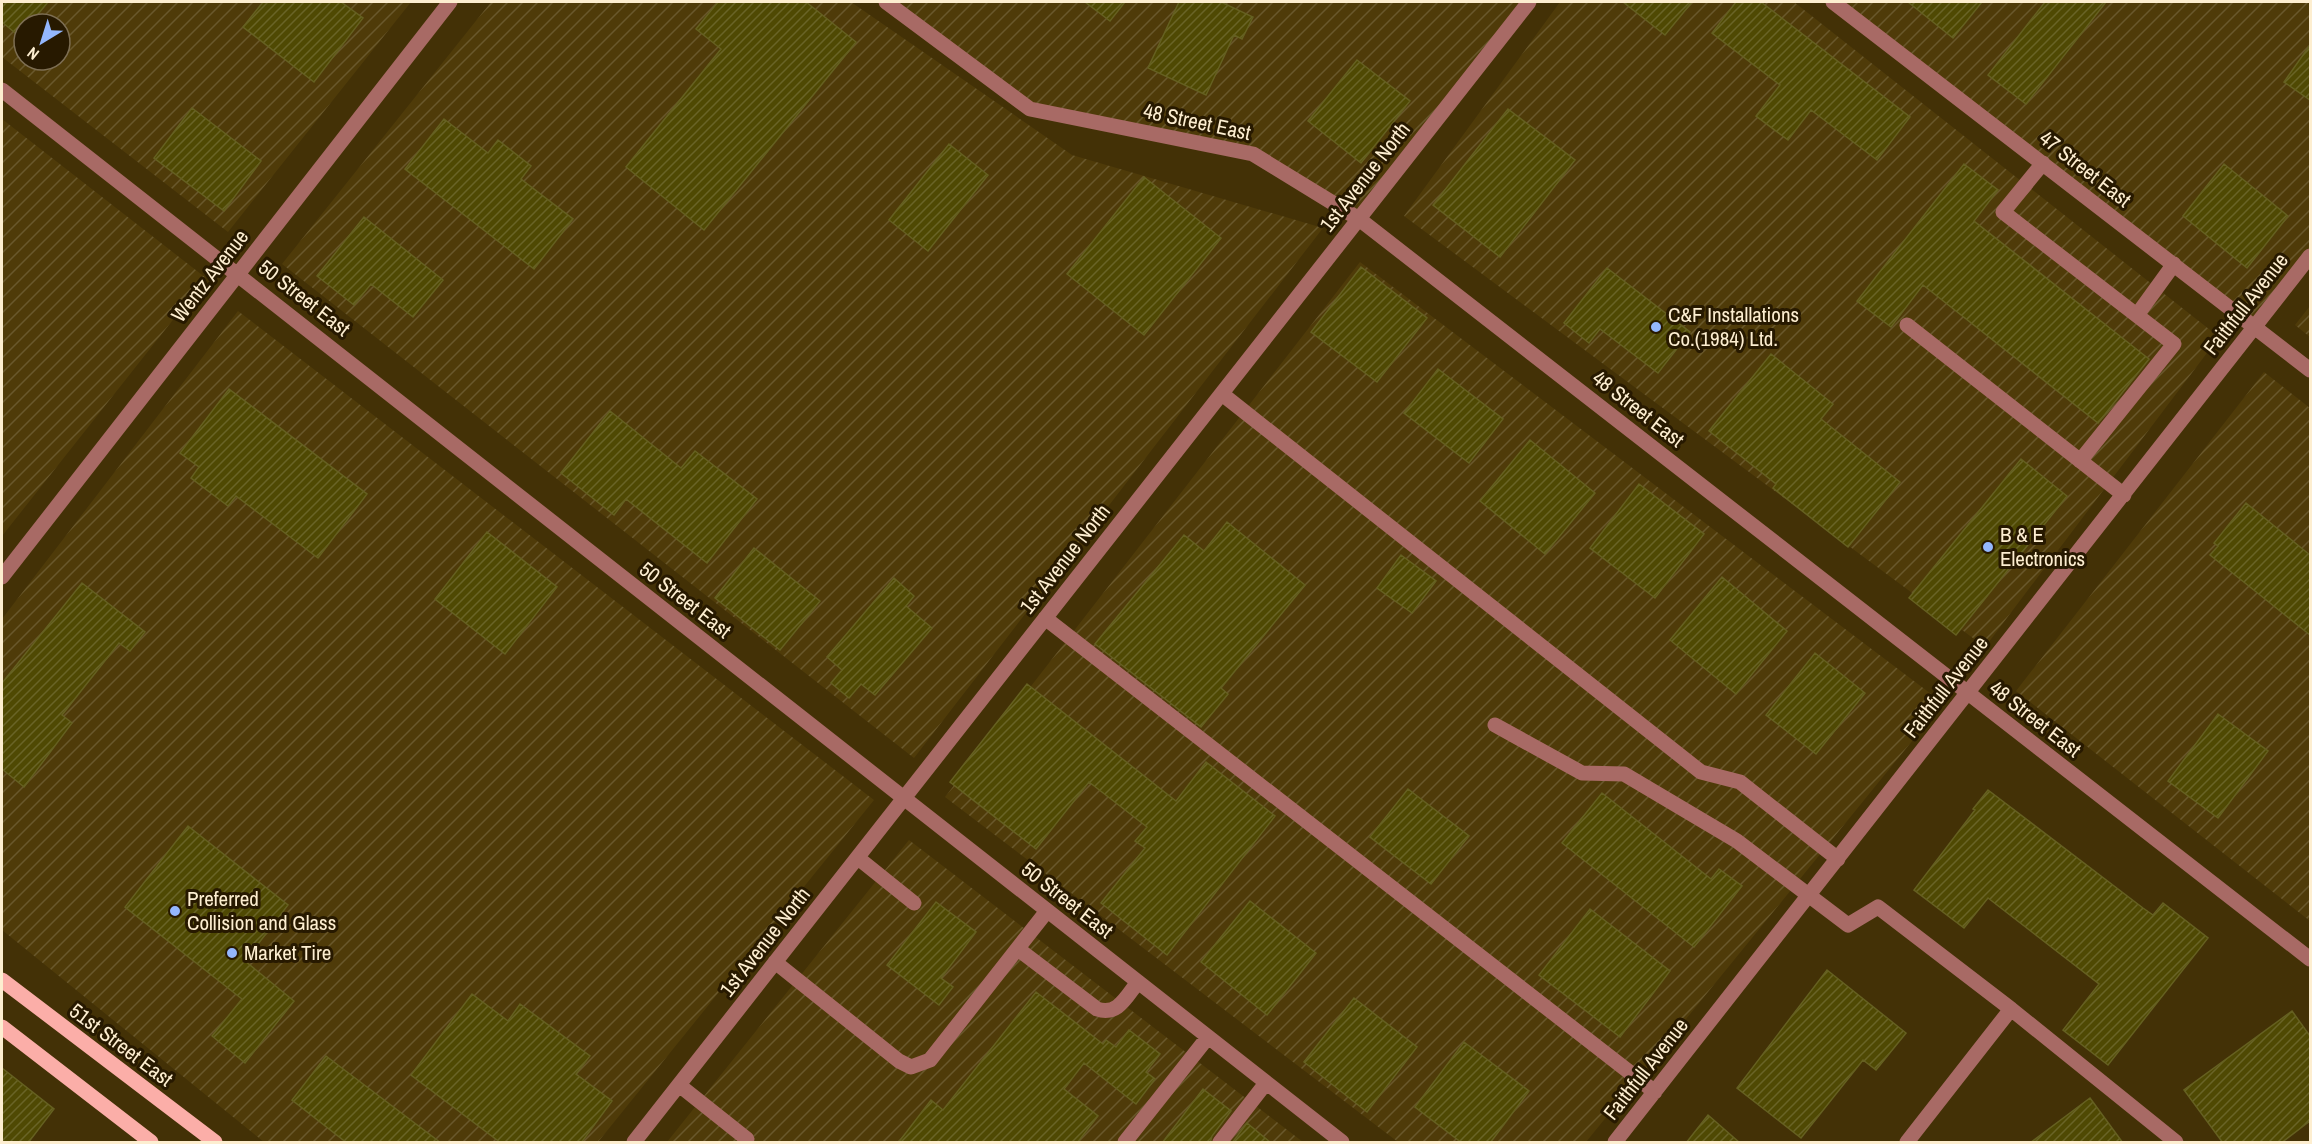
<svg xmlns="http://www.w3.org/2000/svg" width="2312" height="1144" font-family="'Archivo Narrow',sans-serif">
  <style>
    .industrial { fill: url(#industrial-furrows); fill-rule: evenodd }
    .building { fill: url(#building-hatch); stroke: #656021; stroke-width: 1.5 }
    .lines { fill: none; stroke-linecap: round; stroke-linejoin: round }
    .minor { stroke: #a86a65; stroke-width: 15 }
    .major { stroke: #fbaea8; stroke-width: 15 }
    .poi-dot { fill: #94b7fd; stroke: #271900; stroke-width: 2 }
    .labels { text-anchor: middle; stroke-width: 6; stroke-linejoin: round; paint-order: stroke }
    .street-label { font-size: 21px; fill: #fdeed0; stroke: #271900 }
    .poi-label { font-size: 21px; fill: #fdeed0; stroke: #271900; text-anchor: start }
  </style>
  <defs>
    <pattern id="industrial-furrows" width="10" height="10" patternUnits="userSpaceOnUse" patternTransform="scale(1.5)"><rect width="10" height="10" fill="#4f3b09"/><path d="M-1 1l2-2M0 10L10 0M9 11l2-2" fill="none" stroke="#69582c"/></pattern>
    <pattern id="building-hatch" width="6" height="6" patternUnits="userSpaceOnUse" patternTransform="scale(1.5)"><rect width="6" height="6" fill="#4f4903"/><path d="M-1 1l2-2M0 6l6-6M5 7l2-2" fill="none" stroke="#696427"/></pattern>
  </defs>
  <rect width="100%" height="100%" fill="#433106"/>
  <path class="industrial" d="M 2,2 L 411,2 L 228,232 L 2,57 ZM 24,24 L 60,24 L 60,60 L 24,60 Z
    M 491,2 L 851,2 L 1072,155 L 1323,228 L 914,758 L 282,264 Z
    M 886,2 L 1529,2 L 1359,219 L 1253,154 L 1030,109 Z
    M 1560,2 L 1794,2 L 2219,337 L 1985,647 L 1404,216 Z
    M 1833,2 L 2310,2 L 2310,256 L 2255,327 Z
    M 2,119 L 206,278 L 2,536 Z
    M 1360,262 L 1943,703 L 1586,1142 L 1398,1142 L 945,797 Z
    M 2310,306 L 2310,337 L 2295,325 Z
    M 238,311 L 874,800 L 598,1142 L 264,1142 L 2,930 L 2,619 Z
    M 2264,372 L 2310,408 L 2310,921 L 2016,691 Z
    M 909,840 L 1303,1142 L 667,1142 Z"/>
  <path class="building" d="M 2,2 L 48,2 L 30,24 L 24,24 L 24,32 L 20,37 L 2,22 Z
    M 263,2 L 341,2 L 363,18 L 314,82 L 243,27 Z
    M 718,2 L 806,2 L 856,42 L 704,230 L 626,167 L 721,49 L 696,29 Z
    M 1085,2 L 1125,2 L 1110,21 Z
    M 1179,2 L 1221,2 L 1253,17 L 1242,39 L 1234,35 L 1206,95 L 1148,68 Z
    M 1623,2 L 1692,2 L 1665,35 Z
    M 1736,2 L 1761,2 L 1910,117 L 1877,160 L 1811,110 L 1788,140 L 1756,116 L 1780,85 L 1712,33 Z
    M 1908,2 L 1982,2 L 1953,38 Z
    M 2045,2 L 2106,2 L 2026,104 L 1988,75 Z
    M 2310,45 L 2310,100 L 2284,82 Z
    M 1357,60 L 1410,101 L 1361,163 L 1308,121 Z
    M 192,108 L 261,161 L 224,211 L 154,158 Z
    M 1508,109 L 1575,160 L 1500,257 L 1433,205 Z
    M 444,119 L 488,153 L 498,140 L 531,166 L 521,179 L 573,219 L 534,269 L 405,169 Z
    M 949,144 L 988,175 L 928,251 L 889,220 Z
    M 1964,164 L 1998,190 L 1974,221 L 2149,359 L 2098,423 L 1923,285 L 1891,327 L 1857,301 Z
    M 2224,164 L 2288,216 L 2247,268 L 2183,216 Z
    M 1144,177 L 1221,238 L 1144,335 L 1067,274 Z
    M 364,217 L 443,280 L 413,317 L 371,284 L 354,305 L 317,276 Z
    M 1361,267 L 1427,318 L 1377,382 L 1311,332 Z
    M 1607,268 L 1690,332 L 1658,373 L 1600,329 L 1589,343 L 1564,323 Z
    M 1771,354 L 1833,404 L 1821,419 L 1900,482 L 1848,547 L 1773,488 L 1776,484 L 1709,431 Z
    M 1438,369 L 1503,419 L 1469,463 L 1404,413 Z
    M 229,389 L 367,494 L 318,558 L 236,496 L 228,506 L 191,478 L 199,467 L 180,453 Z
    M 610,411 L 681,468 L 695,451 L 757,499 L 707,563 L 626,499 L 614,515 L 561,473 Z
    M 1530,440 L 1595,493 L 1545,554 L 1480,501 Z
    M 2021,459 L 2067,496 L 1956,635 L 1909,598 Z
    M 1639,484 L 1704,534 L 1655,598 L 1590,548 Z
    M 2246,503 L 2310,555 L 2310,635 L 2210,555 L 2218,546 L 2214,543 Z
    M 1227,522 L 1305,585 L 1221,688 L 1228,694 L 1201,727 L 1095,644 L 1184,535 L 1204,551 Z
    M 487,532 L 557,587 L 505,654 L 435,599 Z
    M 754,548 L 820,601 L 780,650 L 715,598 Z
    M 1401,555 L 1436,581 L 1412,613 L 1377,588 Z
    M 1722,577 L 1787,631 L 1736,694 L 1670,640 Z
    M 894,578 L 914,596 L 906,606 L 932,628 L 875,695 L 861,684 L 849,698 L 831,683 L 842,670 L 827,657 Z
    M 82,583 L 145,632 L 130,651 L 119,643 L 62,715 L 72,723 L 24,787 L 2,769 L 2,683 Z
    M 1815,653 L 1865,693 L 1816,754 L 1766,715 Z
    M 1027,684 L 1176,801 L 1206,762 L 1275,816 L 1167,955 L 1101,903 L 1145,848 L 1135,841 L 1147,827 L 1089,782 L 1036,849 L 950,782 Z
    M 2218,714 L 2268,751 L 2218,818 L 2168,781 Z
    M 1408,789 L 1469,836 L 1431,884 L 1370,837 Z
    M 1988,790 L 2143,908 L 2153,915 L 2163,903 L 2208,938 L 2108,1065 L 2063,1030 L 2099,984 L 1988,898 L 1964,928 L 1914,890 L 1975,810 L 1973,809 Z
    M 1602,793 L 1711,879 L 1719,869 L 1742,886 L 1694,947 L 1562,843 Z
    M 188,826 L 288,905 L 245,961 L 294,1001 L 245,1063 L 212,1036 L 242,999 L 125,907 Z
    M 1250,901 L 1316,953 L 1267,1015 L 1201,962 Z
    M 936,902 L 976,932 L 941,978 L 953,987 L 939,1005 L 887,965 Z
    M 1590,909 L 1670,971 L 1620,1037 L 1539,975 Z
    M 1827,970 L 1906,1033 L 1876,1070 L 1863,1060 L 1801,1138 L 1737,1088 Z
    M 1036,992 L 1103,1044 L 1106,1040 L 1116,1047 L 1129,1030 L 1160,1054 L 1146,1072 L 1155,1079 L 1136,1104 L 1084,1063 L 1064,1089 L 1098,1116 L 1077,1143 L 898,1143 L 931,1100 L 943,1110 Z
    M 472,994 L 508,1021 L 520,1004 L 590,1056 L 576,1074 L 612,1101 L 581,1143 L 501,1143 L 411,1075 Z
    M 1354,998 L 1417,1047 L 1367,1112 L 1304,1062 Z
    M 2292,1011 L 2310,1036 L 2310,1121 L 2281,1143 L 2223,1143 L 2184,1090 Z
    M 1464,1042 L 1529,1091 L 1490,1143 L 1462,1143 L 1415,1107 Z
    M 326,1056 L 441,1143 L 347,1143 L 292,1100 Z
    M 2,1068 L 54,1109 L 28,1143 L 2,1143 Z
    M 1203,1089 L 1231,1111 L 1212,1136 L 1210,1143 L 1162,1143 Z
    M 2090,1098 L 2123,1143 L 2030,1143 Z
    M 1708,1115 L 1740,1143 L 1686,1143 Z
    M 1247,1123 L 1271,1143 L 1232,1143 Z"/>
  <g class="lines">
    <path class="minor" d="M 886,2 L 1030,109 L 1253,154 L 1359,219 L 2310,959
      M 1833,2 L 2310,370
      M 2,90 L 1342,1142
      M 2043,163 L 2003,212 L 2174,344 L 2080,461
      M 2137,315 L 2174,264
      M 1907,325 L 2124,495
      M 1222,394 L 1701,772 L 1740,782 L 1838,859
      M 2,577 L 450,2
      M 1045,618 L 1655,1092
      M 1495,725 L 1582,773 L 1624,774 L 1737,841 L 1848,925 L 1878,907 L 2011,1009 L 2176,1142
      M 858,858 L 914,903
      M 1018,949 L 1097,1009 C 1118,1016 1126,997 1138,982
      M 775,962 L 899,1061 L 911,1067 L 930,1060 L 1047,911
      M 679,1085 L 747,1139
      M 634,1142 L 1529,2
      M 1125,1142 L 1208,1037
      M 1220,1142 L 1266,1083
      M 1615,1142 L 2310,256
      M 1907,1142 L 2011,1009"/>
    <path class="major" d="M 2,980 L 215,1142
      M 2,1027 L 151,1142"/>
  </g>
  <g class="poi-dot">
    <circle cx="1656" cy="327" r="6"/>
    <circle cx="1988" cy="547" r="6"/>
    <circle cx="175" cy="911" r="6"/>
    <circle cx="232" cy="953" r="6"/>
  </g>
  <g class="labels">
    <g class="street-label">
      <text transform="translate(1197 122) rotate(12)" y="7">48 Street East</text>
      <text transform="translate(2085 169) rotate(38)" y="7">47 Street East</text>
      <text transform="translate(1365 177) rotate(-52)" y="7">1st Avenue North</text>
      <text transform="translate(210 276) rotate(-52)" y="7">Wentz Avenue</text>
      <text transform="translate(304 298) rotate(38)" y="7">50 Street East</text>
      <text transform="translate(2246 304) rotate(-52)" y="7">Faithfull Avenue</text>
      <text transform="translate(1638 409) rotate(38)" y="7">48 Street East</text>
      <text transform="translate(1065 559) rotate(-52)" y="7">1st Avenue North</text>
      <text transform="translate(685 600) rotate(38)" y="7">50 Street East</text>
      <text transform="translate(1946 687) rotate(-52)" y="7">Faithfull Avenue</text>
      <text transform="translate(2035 719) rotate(38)" y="7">48 Street East</text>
      <text transform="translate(1067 900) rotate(38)" y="7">50 Street East</text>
      <text transform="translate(765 942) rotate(-52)" y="7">1st Avenue North</text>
      <text transform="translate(121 1045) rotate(37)" y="7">51st Street East</text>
      <text transform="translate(1646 1069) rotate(-52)" y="7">Faithfull Avenue</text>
    </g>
    <g class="poi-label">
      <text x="1668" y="322">C&amp;F Installations<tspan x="1668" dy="24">Co.(1984) Ltd.</tspan></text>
      <text x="2000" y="542">B &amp; E<tspan x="2000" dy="24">Electronics</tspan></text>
      <text x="187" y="906">Preferred<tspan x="187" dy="24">Collision and Glass</tspan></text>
      <text x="244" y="960">Market Tire</text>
    </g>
  </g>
  <rect width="2312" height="1144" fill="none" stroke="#fdeed0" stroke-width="6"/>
  <g transform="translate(42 42) rotate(218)"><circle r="28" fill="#271900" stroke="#7d6e53" stroke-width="1.5"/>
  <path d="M0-4.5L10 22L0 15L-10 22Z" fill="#94b7fd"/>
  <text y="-9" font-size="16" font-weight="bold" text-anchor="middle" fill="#fdeed0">N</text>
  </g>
</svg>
